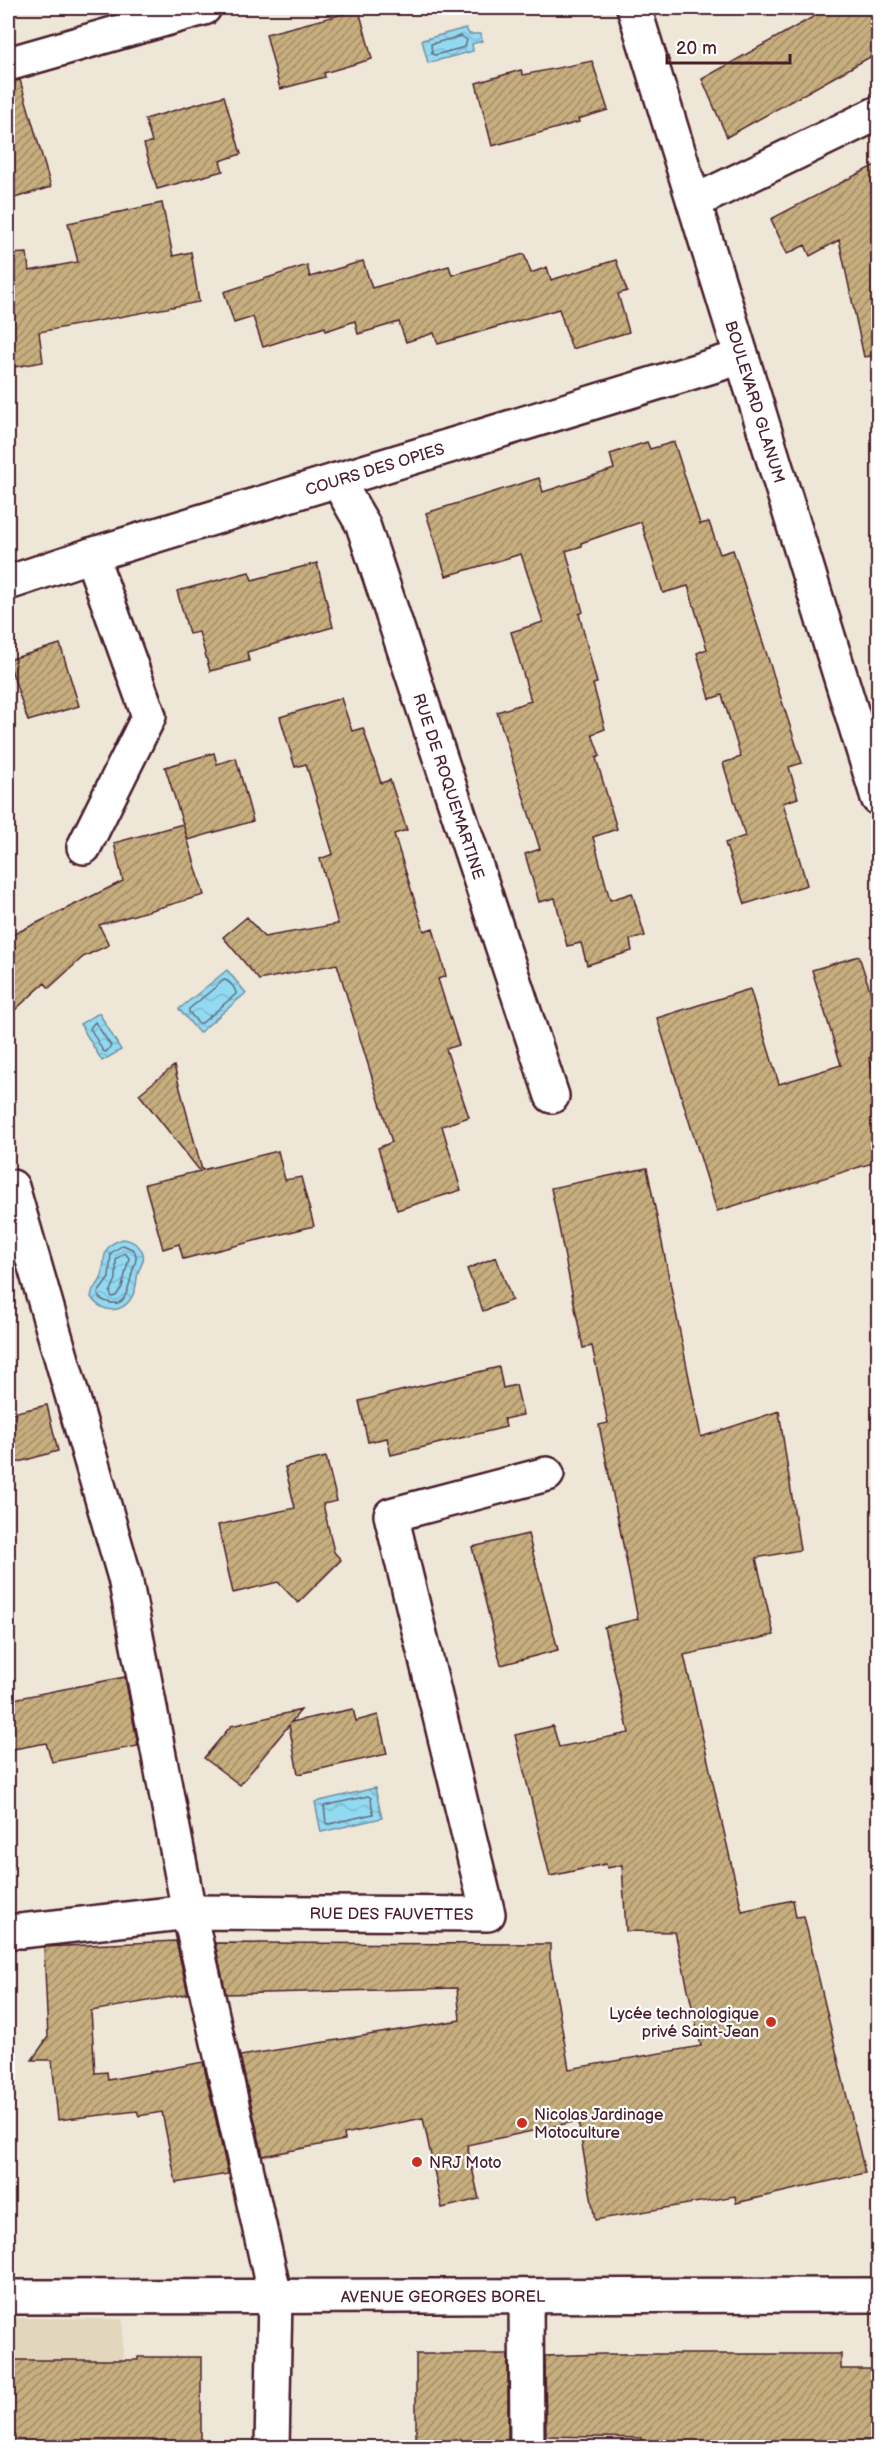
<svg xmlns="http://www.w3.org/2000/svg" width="886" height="2455" font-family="'Balsamiq Sans',sans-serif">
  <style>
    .built { fill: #e2d6bd }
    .water { fill: url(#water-waves); stroke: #758fa2; stroke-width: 1.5 }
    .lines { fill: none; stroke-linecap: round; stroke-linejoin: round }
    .shore { stroke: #666a7b; stroke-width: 1.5 }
    .building { fill: url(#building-hatch); stroke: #4a1f2b; stroke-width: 1.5 }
    .minor-casing { stroke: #4a1f2b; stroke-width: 38 }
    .major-casing { stroke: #4a1f2b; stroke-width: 38 }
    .minor { stroke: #fff; stroke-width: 33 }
    .major { stroke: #fff; stroke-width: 33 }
    .poi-dot { fill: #c8321e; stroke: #fff; stroke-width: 2 }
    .labels { text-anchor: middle; stroke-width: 4.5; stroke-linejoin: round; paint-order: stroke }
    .street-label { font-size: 16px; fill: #4a1f2b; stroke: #fff }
    .poi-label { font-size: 16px; fill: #4a1f2b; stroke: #fff; text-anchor: start }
  </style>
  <defs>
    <pattern id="water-waves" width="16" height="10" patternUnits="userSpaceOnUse" patternTransform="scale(1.5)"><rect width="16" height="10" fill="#91daf2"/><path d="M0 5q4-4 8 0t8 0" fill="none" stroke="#7fbbd0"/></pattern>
    <pattern id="building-hatch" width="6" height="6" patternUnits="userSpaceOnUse" patternTransform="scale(1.5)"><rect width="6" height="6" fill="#c6ae7e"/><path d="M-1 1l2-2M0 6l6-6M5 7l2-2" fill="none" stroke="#a38d67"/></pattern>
  </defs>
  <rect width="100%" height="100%" fill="#eee7d8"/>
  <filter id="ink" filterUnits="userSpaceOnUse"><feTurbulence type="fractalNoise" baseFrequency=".0167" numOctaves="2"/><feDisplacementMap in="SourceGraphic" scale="12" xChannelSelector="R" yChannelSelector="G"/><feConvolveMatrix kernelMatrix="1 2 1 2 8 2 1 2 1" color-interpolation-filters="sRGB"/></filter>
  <g filter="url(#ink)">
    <path class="built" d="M 8,2318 L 123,2319 L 122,2447 L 8,2448 Z"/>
    <path class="water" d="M 466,28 L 469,34 L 481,34 L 482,41 L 472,44 L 473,51 L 428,63 L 422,40 Z
      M 227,970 L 246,993 L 199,1033 L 179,1009 Z
      M 99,1013 L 121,1050 L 102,1061 L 80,1024 Z
      M 123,1239 C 133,1240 146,1249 143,1260 C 142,1265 139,1269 138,1273 C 136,1280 137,1286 134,1292 C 127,1313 103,1316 91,1297 L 93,1289 C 114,1272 91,1248 123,1239 Z
      M 375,1788 L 382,1818 L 321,1832 L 315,1802 Z"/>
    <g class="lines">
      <path class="shore" d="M 461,36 L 467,40 L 465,47 L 435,55 L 432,54 L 431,44 Z
        M 224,980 C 229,980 236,989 236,994 L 202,1023 L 198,1023 L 189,1012 L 189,1009 Z
        M 95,1022 L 111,1046 L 106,1052 L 103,1051 L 90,1028 Z
        M 123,1245 L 134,1250 C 139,1259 134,1263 132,1273 C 127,1294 125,1313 99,1298 L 98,1293 L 109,1278 L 111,1253 Z
        M 125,1253 L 129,1258 L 122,1287 L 116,1296 L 112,1297 L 110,1293 L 116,1279 L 116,1259 Z
        M 368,1796 L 371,1798 L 373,1814 L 329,1824 L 326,1823 L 324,1806 Z"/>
    </g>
    <path class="building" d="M 829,8 L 879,8 L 879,52 L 727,137 L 702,79 Z
      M 359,10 L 372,59 L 324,73 L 325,77 L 280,89 L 266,34 Z
      M 592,61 L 608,110 L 578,119 L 579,122 L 492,146 L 476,83 L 521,70 L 523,75 Z
      M 20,80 L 51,187 L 8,200 L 8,82 Z
      M 224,96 L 241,154 L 220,161 L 223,171 L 157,189 L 144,144 L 152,142 L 145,119 Z
      M 879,163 L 879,355 L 864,357 L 839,240 L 810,256 L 805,245 L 787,254 L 771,219 Z
      M 162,203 L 173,256 L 191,252 L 199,302 L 39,332 L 43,362 L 8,368 L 8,254 L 27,253 L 29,271 L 78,262 L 68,223 Z
      M 524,254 L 531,273 L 547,267 L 551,280 L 616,260 L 627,291 L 618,294 L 629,332 L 572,349 L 559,309 L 438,344 L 434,333 L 406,342 L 399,322 L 358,334 L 355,321 L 326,331 L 325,327 L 263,347 L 253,317 L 234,323 L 224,292 L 307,265 L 310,277 L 363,261 L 372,288 L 449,266 L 452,275 Z
      M 647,442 L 650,449 L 674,442 L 700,524 L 709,522 L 720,554 L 733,550 L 802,763 L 789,767 L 798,798 L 783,803 L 807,885 L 745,904 L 725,843 L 745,836 L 723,763 L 741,757 L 722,695 L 710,699 L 697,653 L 707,649 L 688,586 L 663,593 L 641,522 L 581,543 L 582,546 L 566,551 L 583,612 L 579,614 L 597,683 L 593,684 L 605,729 L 592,734 L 600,756 L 596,758 L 617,829 L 593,837 L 610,900 L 632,893 L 645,936 L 630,940 L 632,951 L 587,965 L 581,943 L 567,946 L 555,898 L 539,902 L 525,854 L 540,849 L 497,712 L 531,701 L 511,632 L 543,622 L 521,554 L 446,576 L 426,513 L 539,478 L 543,492 L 614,469 L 610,454 Z
      M 317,563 L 333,627 L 247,652 L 249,661 L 210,671 L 199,632 L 189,634 L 177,591 L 249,572 L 252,580 Z
      M 60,644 L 79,706 L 28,721 L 8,660 Z
      M 341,698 L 352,731 L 363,728 L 381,783 L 390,780 L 407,830 L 394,834 L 424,931 L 433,928 L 446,976 L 438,979 L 459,1045 L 446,1049 L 469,1117 L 442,1126 L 461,1190 L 397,1210 L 378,1148 L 392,1142 L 337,964 L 259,980 L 223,937 L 247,917 L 264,937 L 338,924 L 320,859 L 333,854 L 306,764 L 295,767 L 280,717 Z
      M 214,753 L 217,764 L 236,758 L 253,821 L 188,840 L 165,767 Z
      M 183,824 L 204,895 L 99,925 L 109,945 L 83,957 L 49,988 L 45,983 L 8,1016 L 8,937 L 123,881 L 114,843 Z
      M 859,956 L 879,1018 L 879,1055 L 869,1058 L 879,1090 L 879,1161 L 717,1211 L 657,1018 L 750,989 L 779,1084 L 841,1065 L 812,970 Z
      M 174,1066 L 202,1170 L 278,1151 L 285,1180 L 301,1177 L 314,1226 L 183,1259 L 179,1244 L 163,1249 L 145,1184 L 200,1171 L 139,1094 Z
      M 647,1168 L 701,1437 L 779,1411 L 800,1550 L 756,1558 L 774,1635 L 684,1655 L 742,1911 L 793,1900 L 796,1917 L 804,1916 L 865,2173 L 736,2203 L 735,2196 L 595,2220 L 578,2121 L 467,2145 L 479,2199 L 442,2208 L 423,2118 L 344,2134 L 345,2140 L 263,2156 L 240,2056 L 460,2020 L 457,1988 L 226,1994 L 215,1943 L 550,1944 L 550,1958 L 569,2069 L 701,2046 L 675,1932 L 626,1931 L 622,1865 L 607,1868 L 606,1864 L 550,1876 L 515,1735 L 553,1726 L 559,1747 L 629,1733 L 604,1627 L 638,1619 L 599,1425 L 608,1423 L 592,1346 L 583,1348 L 551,1188 Z
      M 496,1257 L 512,1300 L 483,1311 L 467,1269 Z
      M 499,1367 L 503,1388 L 516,1385 L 523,1415 L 504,1419 L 506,1427 L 391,1455 L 387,1438 L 368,1442 L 359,1401 Z
      M 47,1405 L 58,1451 L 8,1465 L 8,1414 Z
      M 326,1457 L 337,1501 L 323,1504 L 334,1552 L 341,1560 L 298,1603 L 278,1582 L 233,1593 L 218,1525 L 295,1508 L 285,1467 Z
      M 528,1534 L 558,1650 L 501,1665 L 472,1547 Z
      M 125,1677 L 138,1746 L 52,1762 L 46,1743 L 8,1750 L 8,1700 Z
      M 353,1709 L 356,1721 L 378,1715 L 387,1754 L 298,1774 L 289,1725 L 240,1785 L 204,1758 L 231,1726 L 301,1710 L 291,1722 Z
      M 176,1941 L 188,1994 L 91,2011 L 95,2073 L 107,2072 L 108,2080 L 203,2062 L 228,2174 L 176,2183 L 162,2112 L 139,2116 L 137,2111 L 58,2120 L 52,2060 L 32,2060 L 48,2037 L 44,1947 Z
      M 416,2354 L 508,2354 L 508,2448 L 416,2448 Z
      M 604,2354 L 841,2354 L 841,2369 L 879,2369 L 879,2448 L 640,2448 L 641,2438 L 546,2436 L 545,2356 Z
      M 138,2357 L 201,2357 L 201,2448 L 8,2448 L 8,2360 L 138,2360 Z"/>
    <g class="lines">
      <defs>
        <g id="minor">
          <path id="s1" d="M 634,8 L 878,798"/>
          <path d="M 8,64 L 204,8"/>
          <path d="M 694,202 L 878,113"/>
          <path id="s2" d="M 337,480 L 363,525 L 552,1096"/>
          <path id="s3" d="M 8,583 L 91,555 L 742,357"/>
          <path d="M 84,847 L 149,716 L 91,555"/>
          <path d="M 8,1931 L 21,1931 L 189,1912 L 125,1578 L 12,1187"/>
          <path d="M 526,2297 L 527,2448"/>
          <path id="s4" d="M 272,2448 L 275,2297 L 189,1912 L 488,1914 L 391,1515 L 547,1474"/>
        </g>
        <g id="major">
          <path id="s5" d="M 8,2297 L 878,2295"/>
        </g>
      </defs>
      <use href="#minor" class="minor-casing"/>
      <use href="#major" class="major-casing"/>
      <use href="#minor" class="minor"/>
      <use href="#major" class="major"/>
    </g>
  </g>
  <g class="poi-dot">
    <circle cx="771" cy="2022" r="6"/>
    <circle cx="522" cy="2123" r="6"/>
    <circle cx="417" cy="2162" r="6"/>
  </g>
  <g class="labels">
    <g class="street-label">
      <text dy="6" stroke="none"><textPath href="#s1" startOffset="412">BOULEVARD GLANUM</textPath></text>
      <text dy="6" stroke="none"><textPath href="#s3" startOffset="384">COURS DES OPIES</textPath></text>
      <text dy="6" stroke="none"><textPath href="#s2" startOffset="327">RUE DE ROQUEMARTINE</textPath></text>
      <text dy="6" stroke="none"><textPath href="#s4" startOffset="748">RUE DES FAUVETTES</textPath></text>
      <text dy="6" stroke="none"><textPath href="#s5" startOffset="435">AVENUE GEORGES BOREL</textPath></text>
    </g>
    <g class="poi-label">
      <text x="759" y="2019" text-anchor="end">Lycée technologique<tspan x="759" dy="18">privé Saint-Jean</tspan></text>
      <text x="534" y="2120">Nicolas Jardinage<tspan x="534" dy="18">Motoculture</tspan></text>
      <text x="429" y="2168">NRJ Moto</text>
    </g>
  </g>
  <rect width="886" height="2455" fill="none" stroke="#fff" stroke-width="30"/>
  <rect x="15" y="15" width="856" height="2425" fill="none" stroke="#4a1f2b" stroke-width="2" filter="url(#ink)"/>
  <path d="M667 54v9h123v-9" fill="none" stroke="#4a1f2b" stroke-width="3"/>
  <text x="676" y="54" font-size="18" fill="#4a1f2b" stroke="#ffffff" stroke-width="4.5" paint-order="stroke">20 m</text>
</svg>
